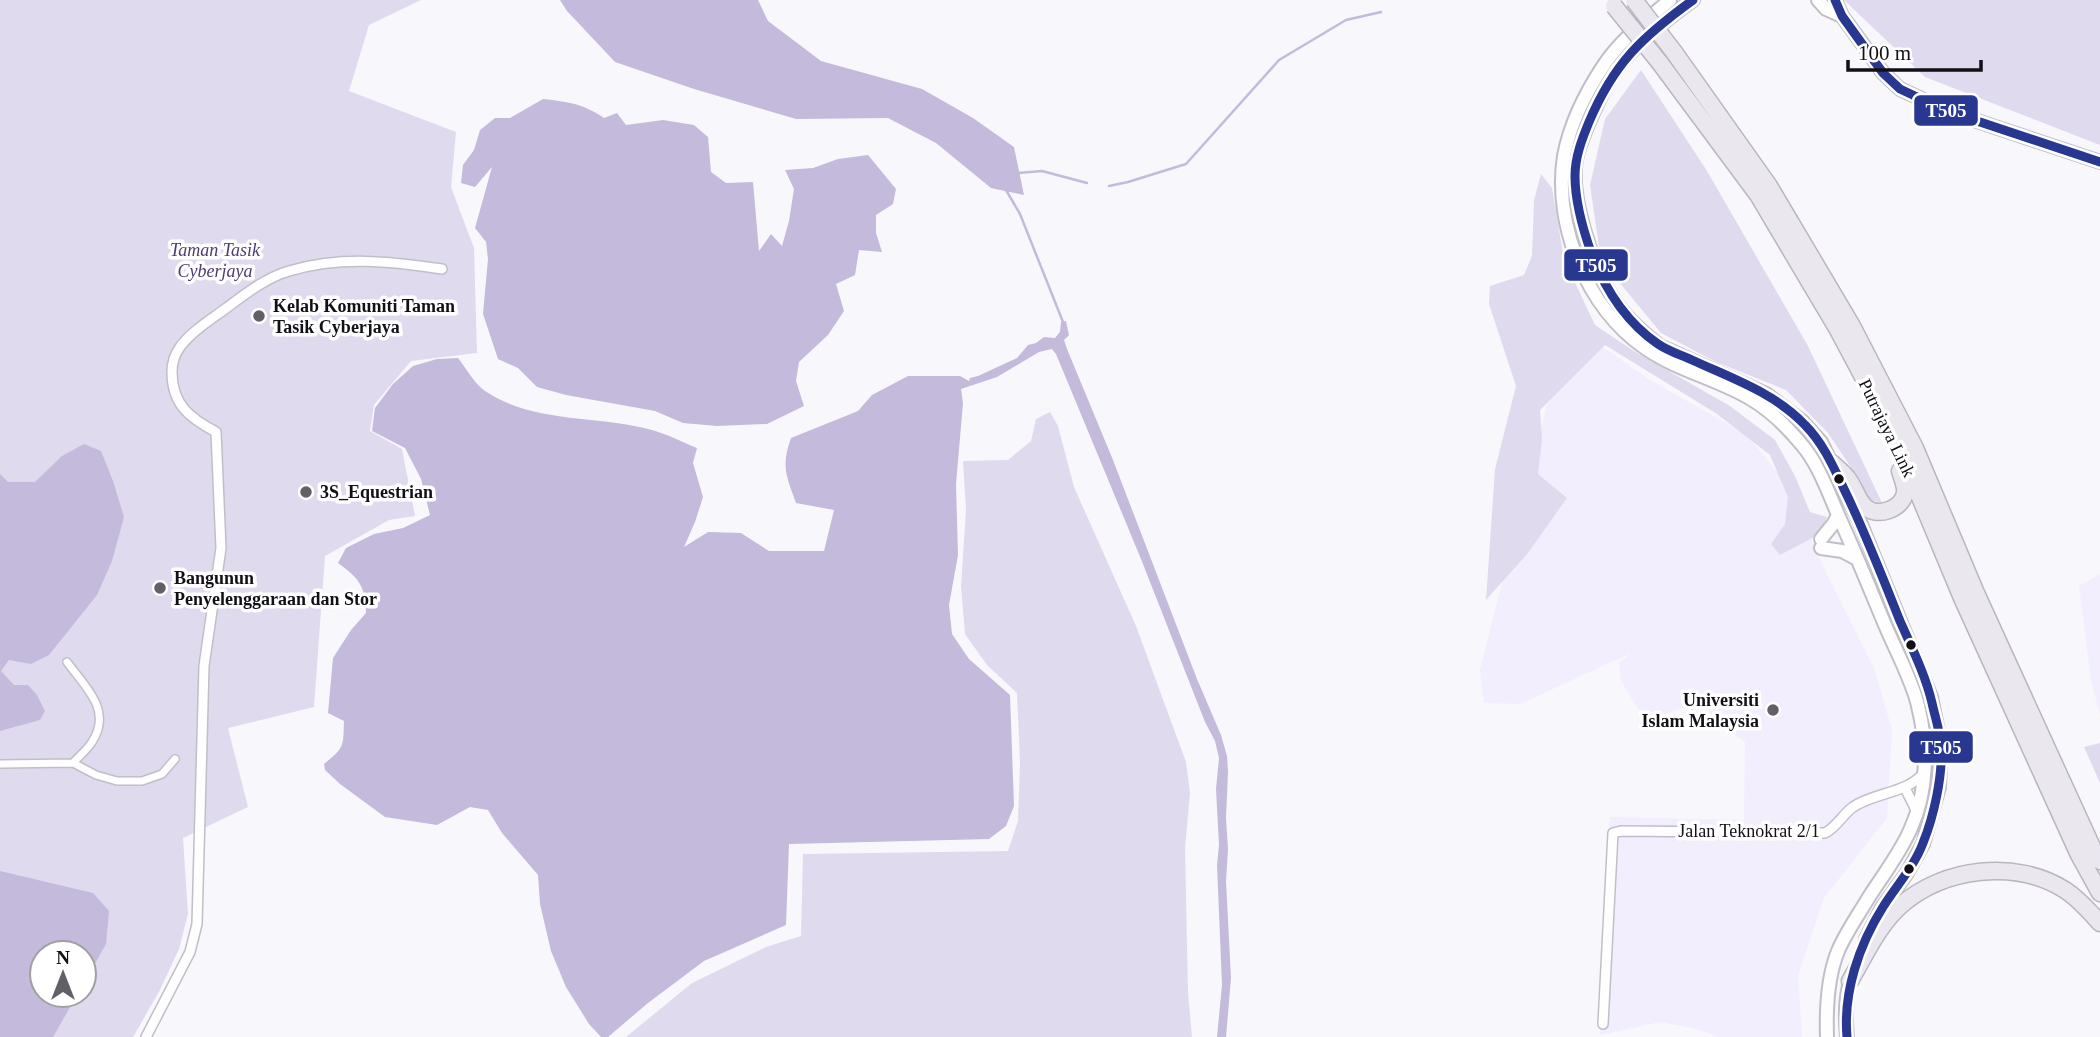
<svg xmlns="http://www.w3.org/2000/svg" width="2100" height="1037" font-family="'Times New Roman',serif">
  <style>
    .built { fill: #f2eefd }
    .green { fill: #e0daee; fill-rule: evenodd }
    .water { fill: #c4badb }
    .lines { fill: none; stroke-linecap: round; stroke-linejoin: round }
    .stream { stroke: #c4badb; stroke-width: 2.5 }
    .pedestrian-casing { stroke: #c1bfc6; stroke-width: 10 }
    .minor-casing { stroke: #c1bfc6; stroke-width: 12 }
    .secondary-casing { stroke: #c1bfc6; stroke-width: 16 }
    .motorway-casing { stroke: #b9b6c0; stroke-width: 19 }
    .pedestrian { stroke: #fefeff; stroke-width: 7 }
    .minor { stroke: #fefeff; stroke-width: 9 }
    .secondary { stroke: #fefeff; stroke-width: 12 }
    .motorway { stroke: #eae7ef; stroke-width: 16 }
    .motorway-bridge-casing { stroke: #b9b6c0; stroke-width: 19; stroke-linecap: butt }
    .motorway-bridge { stroke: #eae7ef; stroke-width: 16 }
    .bus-1-casing { stroke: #fff; stroke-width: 14 }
    .bus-1 { stroke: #283890; stroke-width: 9 }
    .poi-dot { fill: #626066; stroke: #fff; stroke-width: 2.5 }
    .bus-dot { fill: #120f16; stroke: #fff; stroke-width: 2.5 }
    .labels { text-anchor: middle; stroke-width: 7; stroke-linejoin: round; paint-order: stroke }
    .park-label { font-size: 18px; font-style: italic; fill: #503a73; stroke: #fff }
    .poi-label { font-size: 18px; font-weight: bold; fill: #120f16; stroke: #fff; text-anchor: start }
    .street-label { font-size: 18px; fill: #120f16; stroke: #fff }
    .line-badge { stroke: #fff; stroke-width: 2.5 }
    .badge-label { font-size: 19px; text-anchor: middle; font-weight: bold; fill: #fff }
  </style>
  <rect width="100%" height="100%" fill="#f8f7fc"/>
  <path class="built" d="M 1593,340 L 1650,380 L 1747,435 L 1787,484 L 1822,564 L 1874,668 L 1892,730 L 1887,818 L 1824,898 L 1798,976 L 1802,1037 L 1717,1037 L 1697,1029 L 1660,1022 L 1600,1035 L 1610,817 L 1744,820 L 1745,742 L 1711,717 L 1685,707 L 1654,718 L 1638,709 L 1621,681 L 1619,663 L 1631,653 L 1520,704 L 1484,703 L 1480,670 L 1550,393 Z
    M 2100,574 L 2100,715 L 2091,681 L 2079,586 Z"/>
  <path class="green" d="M 0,0 L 421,0 L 369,25 L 349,91 L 456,132 L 451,187 L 474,248 L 477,353 L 411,361 L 374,405 L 370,431 L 402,449 L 415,516 L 389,520 L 325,556 L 314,707 L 228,728 L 248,807 L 183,838 L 188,914 L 179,949 L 159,992 L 133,1037 L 0,1037 ZM 42,953 L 84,953 L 84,995 L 42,995 Z
    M 1844,0 L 2100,0 L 2100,145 L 1925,77 Z
    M 1641,70 L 1707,171 L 1808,346 L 1882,503 L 1866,499 L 1862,484 L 1828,433 L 1786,390 L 1716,362 L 1661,333 L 1601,260 L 1590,185 L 1605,119 Z
    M 1541,174 L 1552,188 L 1564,259 L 1595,325 L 1637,353 L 1730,406 L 1775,440 L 1795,476 L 1810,512 L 1827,517 L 1820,534 L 1780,555 L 1771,544 L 1785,524 L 1788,497 L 1770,455 L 1717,414 L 1605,345 L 1540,410 L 1542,439 L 1538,474 L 1567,498 L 1528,553 L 1486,600 L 1495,469 L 1516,386 L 1489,304 L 1490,286 L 1524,275 L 1532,256 L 1534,200 Z
    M 1050,412 L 1058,426 L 1074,487 L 1136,626 L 1186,762 L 1190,793 L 1185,848 L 1188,993 L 1192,1037 L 626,1037 L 692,983 L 766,947 L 801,936 L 803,854 L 1008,851 L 1018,821 L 1020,762 L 1017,693 L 987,665 L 965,634 L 961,586 L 966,510 L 963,461 L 1008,460 L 1031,441 L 1036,419 Z
    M 2100,743 L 2100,783 L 2084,747 Z"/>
  <path class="water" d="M 560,0 L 758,0 L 768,21 L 821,61 L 922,89 L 973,118 L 1014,147 L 1024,195 L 991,188 L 936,143 L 888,118 L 796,119 L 694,89 L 615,62 L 567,11 Z
    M 543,99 C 568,102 582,103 604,118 L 617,113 L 626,125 L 663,120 L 694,125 L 708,137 L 711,172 L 726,183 L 753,182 L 759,251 L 771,234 L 782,246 L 789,221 L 794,189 L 785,170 L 813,168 L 838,159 L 868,155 L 896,189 L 893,204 L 876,215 L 876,233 L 882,252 L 859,250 L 855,275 L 836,284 L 844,311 L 828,335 L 799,362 L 796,381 L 804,406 L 767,424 L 717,426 L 683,423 L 655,411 L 566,395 L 537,387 L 518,368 L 498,359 L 483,314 L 488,259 L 486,242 L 475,228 L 492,167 L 475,187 L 461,183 L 463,165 L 474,150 L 480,130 L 495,118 L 510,118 Z
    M 1066,321 L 1069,335 L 1064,340 L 1067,349 L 1113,460 L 1197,679 L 1221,735 L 1227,756 L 1228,772 L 1226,818 L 1228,849 L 1226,881 L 1231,978 L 1226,1037 L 1217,1037 L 1222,985 L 1217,865 L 1219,845 L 1216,789 L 1219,758 L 1215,741 L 1205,722 L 1141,559 L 1056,354 L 1052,349 L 1039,352 L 997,377 L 961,389 L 963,403 L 956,484 L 958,555 L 949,605 L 952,634 L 969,659 L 1010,695 L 1014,806 L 1006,826 L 989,839 L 789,844 L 786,925 L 704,961 L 648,1003 L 608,1037 L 601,1037 L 589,1024 L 566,987 L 551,951 L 540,904 L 538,875 L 502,833 L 488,810 L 470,807 L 437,825 L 385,817 L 340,784 L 325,770 L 324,764 C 345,747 343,747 344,721 L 328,713 L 333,658 L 351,630 L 366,613 C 366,587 359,578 338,563 L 346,548 L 374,534 L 403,528 L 430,515 L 421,479 L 405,448 L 372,431 L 375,408 L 393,384 L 413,366 L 437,359 L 458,358 C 466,368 474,383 485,391 C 534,424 597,415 652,430 C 667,434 682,442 697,448 L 693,463 L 703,497 L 695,522 L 684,547 L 708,532 L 741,533 L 769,551 L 824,551 L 834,510 L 796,503 C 786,475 781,467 791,438 L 858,411 L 872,395 L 908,376 L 960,376 L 969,381 L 970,378 L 978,376 L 1017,358 L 1028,345 L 1036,343 L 1044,337 L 1055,338 L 1060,332 L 1061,322 Z
    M 84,444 L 101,451 L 113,481 L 124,517 L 112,561 L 97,595 L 49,655 L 31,664 L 9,660 L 1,671 L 14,685 L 28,685 L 37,695 L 45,711 L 40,720 L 0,731 L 0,474 L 8,482 L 35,482 L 62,456 Z
    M 0,871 L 93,893 L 109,911 L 106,944 L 84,983 L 84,953 L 42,953 L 42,995 L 77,995 L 53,1037 L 0,1037 Z"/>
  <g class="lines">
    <path class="stream" d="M 1018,173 L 1042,171 L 1087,183
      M 1109,186 L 1128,182 L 1186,164 L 1279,60 L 1346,20 L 1381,12
      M 1006,190 L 1020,214 L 1063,322"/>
    <defs>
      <path id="pedestrian" d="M 67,662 C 85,687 113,710 92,742 C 87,750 79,756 73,763
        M 0,764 L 73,763 L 96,775 L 117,781 L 142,781 L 162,774 L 175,759"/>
      <path id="minor" d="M 1905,788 L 1917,812
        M 1603,1024 L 1613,833 L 1621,831 L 1825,833 C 1837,827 1842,815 1853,807 C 1875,792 1906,794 1924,773
        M 146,1037 L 190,952 L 197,924 L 204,666 L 221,548 L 216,432 C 190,418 172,405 172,372 C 172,364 175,354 180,347 C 191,332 210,320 225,309 C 244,295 265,278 289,271 C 340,256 389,261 442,269"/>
      <path id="secondary" d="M 1670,0 C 1647,20 1621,39 1604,65 C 1586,92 1570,124 1564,156 C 1553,225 1587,308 1645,348 C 1678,371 1718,379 1751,399 C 1770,410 1788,428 1802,445 C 1818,463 1829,494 1839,517 C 1855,552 1870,589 1885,625 C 1895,649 1913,682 1918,706 C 1928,746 1928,790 1911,828 C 1901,852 1883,875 1869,897 C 1859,914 1846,932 1838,951 C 1827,978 1826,1009 1827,1037
        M 1693,0 C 1668,18 1637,43 1618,67 C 1604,85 1581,137 1576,159 C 1569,196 1593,266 1612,297 C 1623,315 1643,333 1660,346 L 1766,394 L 1803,422 L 1821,442 L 1860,522 L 1931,697 L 1941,746 L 1939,787 L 1923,844 L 1907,873 L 1882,908 L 1866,939
        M 1818,0 L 1826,9 L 1842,16
        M 1835,0 L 1842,16 L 1864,46 L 1883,73 L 1900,89 L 1947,111 L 2100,162
        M 1821,539 L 1834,523 L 1838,515
        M 1821,548 L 1842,551 L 1857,559
        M 1847,1037 C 1845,1017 1845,995 1852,975"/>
      <path id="motorway" d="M 1674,52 L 1769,186 L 1852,326 L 1915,448 L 1976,593 L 2093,849 L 2100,861
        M 1660,63 L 1758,195 L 1838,330 L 1894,435 L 1962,598 L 2079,855 L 2100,893
        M 1832,463 C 1837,468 1844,473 1848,479 C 1855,488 1857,499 1865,507 C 1878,518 1902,509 1905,493 C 1906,486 1902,478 1900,471
        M 1850,981 C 1865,955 1878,926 1900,906 C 1944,867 2016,859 2065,890 C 2079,899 2089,911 2100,923"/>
    </defs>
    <use href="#pedestrian" class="pedestrian-casing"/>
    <use href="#minor" class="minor-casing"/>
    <use href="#secondary" class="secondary-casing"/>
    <use href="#motorway" class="motorway-casing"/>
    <use href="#pedestrian" class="pedestrian"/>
    <use href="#minor" class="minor"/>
    <use href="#secondary" class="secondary"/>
    <use href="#motorway" class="motorway"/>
    <defs>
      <path id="motorway-bridge" d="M 1634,0 L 1674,52
        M 1614,6 L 1660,63"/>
    </defs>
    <use href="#motorway-bridge" class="motorway-bridge-casing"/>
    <use href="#motorway-bridge" class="motorway-bridge"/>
    <defs>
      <path id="bus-1" d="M 1693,0 C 1642,37 1614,63 1589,122 C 1582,139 1575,157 1575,176 C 1575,202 1583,230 1592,255 C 1606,291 1626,322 1658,344 C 1668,351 1681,355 1692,360 C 1731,378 1775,393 1805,425 C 1823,443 1833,466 1844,489 C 1865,532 1882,576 1900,621 C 1911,646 1926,676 1932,703 C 1935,717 1940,731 1941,746 C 1943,775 1934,816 1923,843 C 1914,867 1896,886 1883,907 C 1859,945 1843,992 1847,1037
        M 1835,0 L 1842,16 L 1883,73 L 1900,89 L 1947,111 L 2100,162"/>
    </defs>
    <use href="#bus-1" class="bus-1-casing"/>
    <use href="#bus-1" class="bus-1"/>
  </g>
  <g class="poi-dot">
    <circle cx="259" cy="316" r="7"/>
    <circle cx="306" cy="492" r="7"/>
    <circle cx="160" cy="588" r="7"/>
    <circle cx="1773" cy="710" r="7"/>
  </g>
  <g class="bus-dot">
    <circle cx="1839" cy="479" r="6"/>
    <circle cx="1911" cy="645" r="6"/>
    <circle cx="1909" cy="869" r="6"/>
  </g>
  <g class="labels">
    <g class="park-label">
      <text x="215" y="256">Taman Tasik<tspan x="215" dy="21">Cyberjaya</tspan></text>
    </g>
    <g class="poi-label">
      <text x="273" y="312">Kelab Komuniti Taman<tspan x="273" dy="21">Tasik Cyberjaya</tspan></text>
      <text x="320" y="498">3S_Equestrian</text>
      <text x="174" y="584">Bangunun<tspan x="174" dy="21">Penyelenggaraan dan Stor</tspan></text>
      <text x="1759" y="706" text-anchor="end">Universiti<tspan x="1759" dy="21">Islam Malaysia</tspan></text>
    </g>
    <g class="street-label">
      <text transform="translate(1887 428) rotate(64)" y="6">Putrajaya Link</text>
      <text x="1749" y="837">Jalan Teknokrat 2/1</text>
    </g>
  </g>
  <g class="line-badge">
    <rect x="1913" y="94" width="66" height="33" rx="7" fill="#283890"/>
    <rect x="1563" y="248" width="66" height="34" rx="7" fill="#283890"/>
    <rect x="1908" y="730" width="66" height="34" rx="7" fill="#283890"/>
  </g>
  <g class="badge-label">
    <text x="1946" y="117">T505</text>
    <text x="1596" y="272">T505</text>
    <text x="1941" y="754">T505</text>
  </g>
  <g transform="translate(63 974)"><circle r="33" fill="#ffffff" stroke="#a09fa2" stroke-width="2"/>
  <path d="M0-5L12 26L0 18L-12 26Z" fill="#626066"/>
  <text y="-10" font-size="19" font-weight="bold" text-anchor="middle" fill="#120f16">N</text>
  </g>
  <path d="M1848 60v10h133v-10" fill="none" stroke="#120f16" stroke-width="3.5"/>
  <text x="1858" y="60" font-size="21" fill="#120f16" stroke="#ffffff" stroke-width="5" paint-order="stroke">100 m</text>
</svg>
